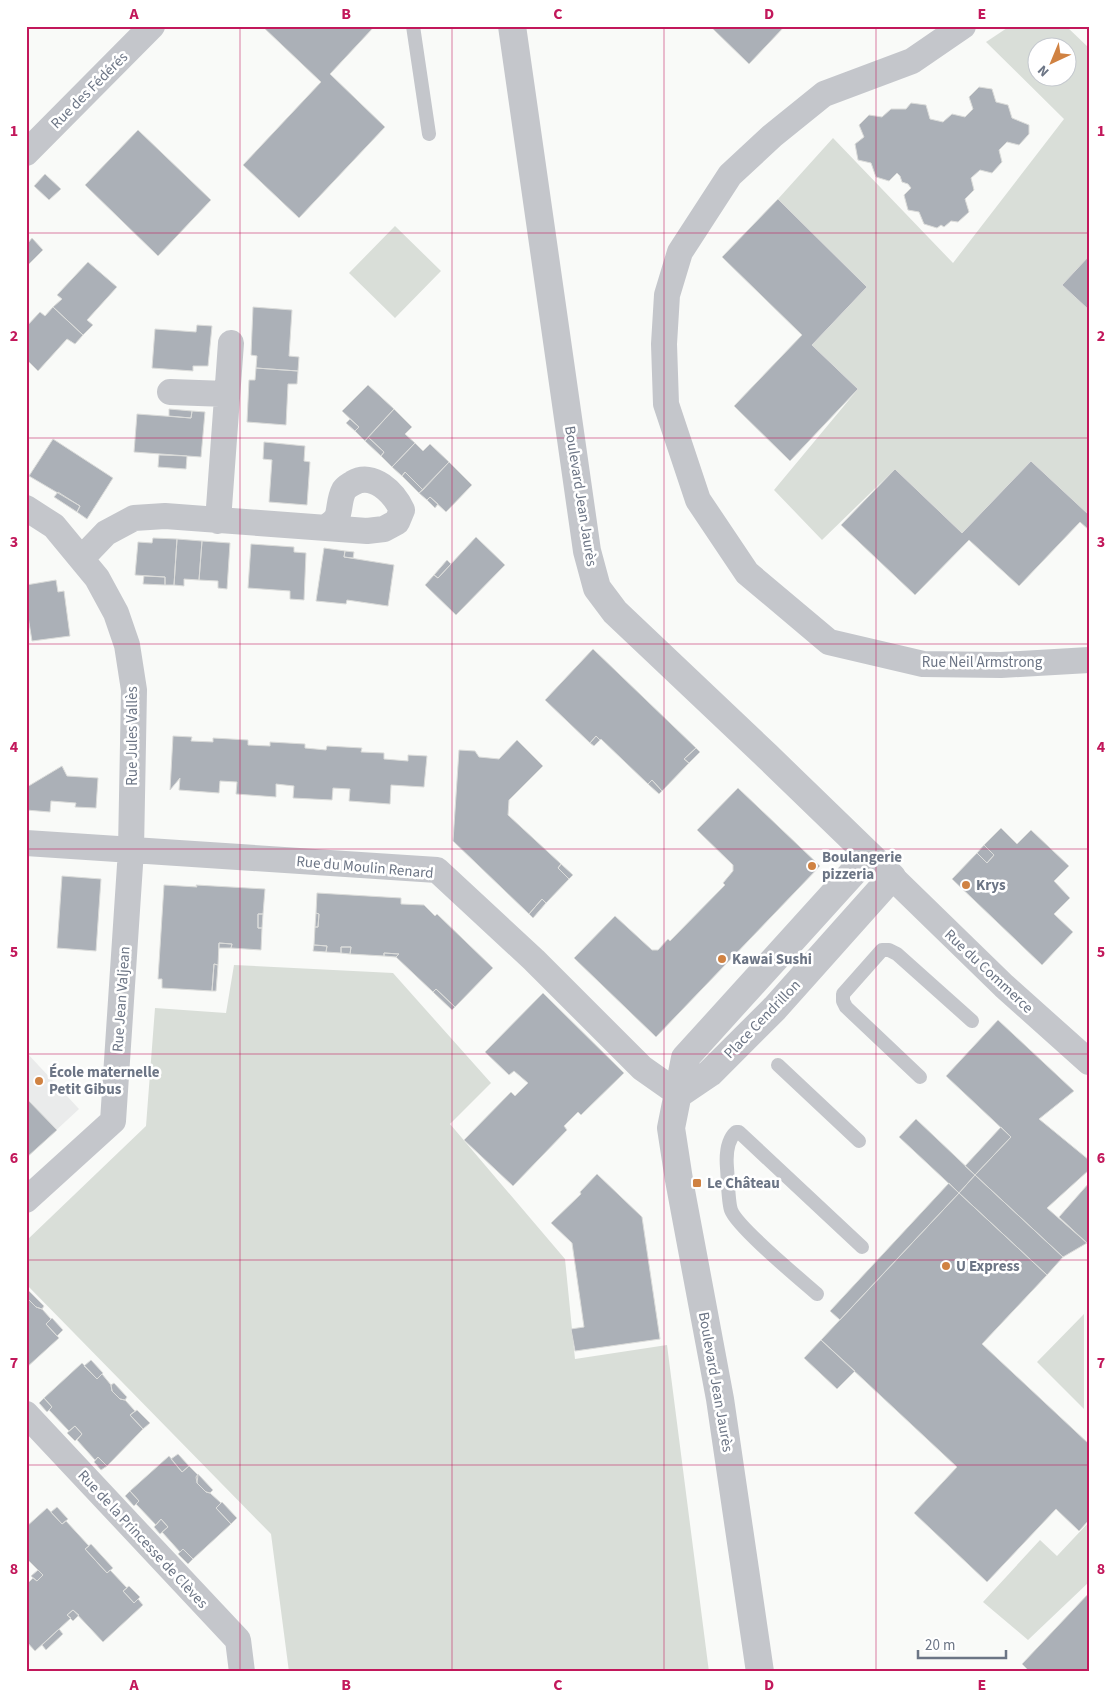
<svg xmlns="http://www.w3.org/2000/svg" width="1115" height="1698" font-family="'Source Sans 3',sans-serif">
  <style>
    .built { fill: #eaebeb }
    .green { fill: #d9ded8; fill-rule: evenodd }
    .building { fill: #abb0b7; stroke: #dbdcda }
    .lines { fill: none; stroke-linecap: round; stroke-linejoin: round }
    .service { stroke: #c4c6cb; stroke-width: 14 }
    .minor { stroke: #c4c6cb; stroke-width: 26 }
    .tertiary { stroke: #c4c6cb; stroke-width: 28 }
    .grid { fill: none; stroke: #c2185b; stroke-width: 1; stroke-opacity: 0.55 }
    .poi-dot { fill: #d08242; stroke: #fff; stroke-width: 2 }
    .labels { text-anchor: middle; stroke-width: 5; stroke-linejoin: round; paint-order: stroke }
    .street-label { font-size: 15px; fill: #6c7585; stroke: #fff }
    .poi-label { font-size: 15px; font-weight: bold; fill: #6c7585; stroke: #fff; text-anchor: start }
    .neatline { fill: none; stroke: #c2185b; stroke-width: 2 }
    .grid-label { font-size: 16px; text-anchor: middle; font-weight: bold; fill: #c2185b }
  </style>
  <rect width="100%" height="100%" fill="#f9faf8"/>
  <path class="built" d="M 26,1052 L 79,1109 L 26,1158 Z"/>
  <path class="green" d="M 1010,26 L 1066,26 L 1089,48 L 1089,513 L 1088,514 L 1031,461 L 962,533 L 895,469 L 822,540 L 774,490 L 858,389 L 812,345 L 867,287 L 778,199 L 833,138 L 953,263 L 1064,119 L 986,42 ZM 1038,48 L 1068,48 L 1068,78 L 1038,78 Z
    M 395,226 L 441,271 L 395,318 L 349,273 Z
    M 234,965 L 393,973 L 491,1083 L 450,1124 L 565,1259 L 575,1359 L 667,1345 L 709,1672 L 289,1672 L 271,1534 L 26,1284 L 26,1241 L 146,1126 L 155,1008 L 226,1013 Z
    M 1084,1314 L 1084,1409 L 1037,1362 Z
    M 1089,1522 L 1089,1582 L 1028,1640 L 983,1602 L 1040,1540 L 1057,1556 Z"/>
  <path class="building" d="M 262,26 L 372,26 L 373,28 L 330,74 L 385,127 L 299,218 L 243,165 L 321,82 Z
    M 710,26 L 785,26 L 749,64 Z
    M 979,87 L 992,89 L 996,102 L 1008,105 L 1012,118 L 1029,125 L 1029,134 L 1019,145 L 1007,142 L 999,150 L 1002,162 L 992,173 L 980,170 L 971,178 L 974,190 L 965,199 L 969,212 L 958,222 L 951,221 L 944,227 L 941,225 L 937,228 L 924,224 L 919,212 L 908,210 L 904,195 L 911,188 L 908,184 L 902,182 L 900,176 L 897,173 L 889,181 L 876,177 L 871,163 L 858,160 L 855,144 L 864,137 L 859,125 L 869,115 L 882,117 L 891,109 L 906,109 L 911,103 L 926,105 L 930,119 L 943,122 L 952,114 L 965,117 L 973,109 L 969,97 Z
    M 138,130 L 211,200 L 158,256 L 85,185 Z
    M 45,174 L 61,189 L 49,200 L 34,186 Z
    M 778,199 L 867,287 L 812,345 L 858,389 L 790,461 L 734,406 L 802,335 L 722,257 Z
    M 32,238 L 43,250 L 26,267 L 26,241 L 28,243 Z
    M 1089,256 L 1089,310 L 1062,285 Z
    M 88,262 L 117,287 L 87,320 L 93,325 L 83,335 L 53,307 L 62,299 L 57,295 Z
    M 53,307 L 83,335 L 75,344 L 67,339 L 38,371 L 26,359 L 26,327 L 40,312 L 45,316 Z
    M 253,307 L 292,310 L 289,356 L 299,357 L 298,371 L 256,368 L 257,356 L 251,355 Z
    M 197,325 L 212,326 L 208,366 L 193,366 L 193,371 L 152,368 L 155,329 L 196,332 Z
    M 256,368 L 298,371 L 297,384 L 288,384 L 286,425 L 247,422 L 249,380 L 255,380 Z
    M 368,385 L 394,409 L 365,441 L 355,431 L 359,427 L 342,411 Z
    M 169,409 L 192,411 L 191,418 L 169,416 Z
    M 394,409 L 412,427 L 405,434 L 415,443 L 392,467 L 381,456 L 384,452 L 368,437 Z
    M 192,411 L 205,412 L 201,457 L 134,452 L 137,414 L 191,418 Z
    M 350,419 L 359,427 L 355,431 L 346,423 Z
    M 368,437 L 384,452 L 381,456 L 365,441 Z
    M 53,439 L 113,478 L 87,519 L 77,512 L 80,506 L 29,476 Z
    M 264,442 L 305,446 L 304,461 L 310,462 L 307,505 L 269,502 L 272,460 L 263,459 Z
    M 415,443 L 423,451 L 430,444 L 449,462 L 423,490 L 405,472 L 402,476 L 392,467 Z
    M 159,455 L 187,456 L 186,469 L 158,467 Z
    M 1031,461 L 1088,514 L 1089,513 L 1089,530 L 1080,522 L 1019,586 L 969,540 L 915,595 L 841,525 L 895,469 L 962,533 Z
    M 449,462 L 472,485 L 446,512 L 430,497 L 427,500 L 419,493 Z
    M 405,472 L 423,490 L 419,493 L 402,476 Z
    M 58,492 L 80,506 L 77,512 L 54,497 Z
    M 430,497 L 438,504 L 435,508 L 427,500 Z
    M 476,537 L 505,565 L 456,615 L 425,585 L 434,575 L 438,578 Z
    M 153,538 L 177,539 L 174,585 L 165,585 L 165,577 L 135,575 L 138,542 L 152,543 Z
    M 177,539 L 202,541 L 199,580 L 184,579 L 184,586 L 174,585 Z
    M 202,541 L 230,543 L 227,589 L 218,588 L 218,581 L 199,580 Z
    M 251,544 L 294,547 L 294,552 L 306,553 L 304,600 L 290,599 L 290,591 L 248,588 Z
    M 324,548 L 345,551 L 344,557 L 394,565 L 388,606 L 347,600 L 346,604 L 316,601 Z
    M 345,551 L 354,552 L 353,558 L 344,557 Z
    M 447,560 L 451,564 L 438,578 L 434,575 Z
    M 144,576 L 165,577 L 165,585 L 143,584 Z
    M 56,580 L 58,592 L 64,591 L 70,636 L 32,641 L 26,604 L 26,585 Z
    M 593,649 L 696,748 L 684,759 L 689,763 L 662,791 L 652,780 L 648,784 L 601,739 L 600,740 L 596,736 L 590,743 L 545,700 Z
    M 173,736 L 192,737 L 191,741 L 213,742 L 213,738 L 248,740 L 248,745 L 270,746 L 270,742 L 305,744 L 305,748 L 326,750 L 327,746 L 362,748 L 361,752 L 384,753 L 384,759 L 408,761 L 408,755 L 427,756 L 424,787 L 391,785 L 390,804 L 349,801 L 350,789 L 333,788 L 332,800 L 293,798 L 294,786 L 276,784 L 276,797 L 236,794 L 237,782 L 220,781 L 219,793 L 179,790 L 180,778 L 170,790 Z
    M 596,736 L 600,740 L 594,746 L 590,743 Z
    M 517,740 L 543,766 L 509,800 L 508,815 L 561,864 L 558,868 L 569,879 L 546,903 L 542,899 L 529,914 L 453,841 L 459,750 L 475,751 L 479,757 L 499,759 Z
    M 696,748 L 700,752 L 689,763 L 684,759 Z
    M 62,766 L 67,776 L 98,778 L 96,808 L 75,807 L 76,803 L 51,801 L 50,812 L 26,810 L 27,787 Z
    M 652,780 L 662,791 L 659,794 L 648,784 Z
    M 738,788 L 820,866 L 656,1037 L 574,958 L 615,916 L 652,950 L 658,950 L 668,939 L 670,941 L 725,885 L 723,883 L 733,871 L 733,865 L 697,830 Z
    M 1001,828 L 1017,844 L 1031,830 L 1069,866 L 1054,881 L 1070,898 L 1054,914 L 1073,932 L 1042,965 L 952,879 L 977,853 L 987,863 L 994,855 L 984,845 Z
    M 984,845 L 994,855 L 987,863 L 977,853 Z
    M 561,864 L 573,875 L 569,879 L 558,868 Z
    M 62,876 L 101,879 L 96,951 L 57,948 Z
    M 164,885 L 197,887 L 196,885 L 265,889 L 263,914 L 258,914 L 258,928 L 262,928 L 261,950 L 231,948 L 232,944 L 219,943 L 218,965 L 214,964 L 212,991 L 162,988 L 162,979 L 158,979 Z
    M 317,893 L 401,898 L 401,904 L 424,905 L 435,916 L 437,914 L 493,968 L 455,1007 L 436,989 L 433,992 L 396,957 L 399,954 L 384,953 L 384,956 L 350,954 L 351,947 L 341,947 L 341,953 L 326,952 L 327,946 L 314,945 L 315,927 L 318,927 L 319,914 L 316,913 Z
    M 542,899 L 546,903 L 533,918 L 529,914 Z
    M 316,913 L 319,914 L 318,927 L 315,927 Z
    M 258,914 L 263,914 L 262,928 L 258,928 Z
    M 219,943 L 232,944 L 231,948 L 219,948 Z
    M 314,945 L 327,946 L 326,952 L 313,951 Z
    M 341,947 L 351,947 L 350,954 L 341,953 Z
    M 384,953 L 399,954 L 396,957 L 384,956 Z
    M 214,964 L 218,965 L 216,991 L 212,991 Z
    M 436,989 L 455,1007 L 452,1010 L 433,992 Z
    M 543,993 L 624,1073 L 581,1115 L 578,1112 L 564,1126 L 567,1130 L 513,1186 L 464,1140 L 511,1092 L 515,1096 L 528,1083 L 514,1071 L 509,1075 L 485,1052 Z
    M 998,1020 L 1074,1091 L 1039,1119 L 1089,1160 L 1089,1170 L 1047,1208 L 1087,1243 L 1063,1257 L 975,1175 L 1011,1137 L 946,1076 Z
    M 26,1098 L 57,1130 L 26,1158 Z
    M 916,1119 L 975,1175 L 959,1193 L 899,1137 Z
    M 1001,1127 L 1011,1137 L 975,1175 L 965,1166 Z
    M 597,1174 L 642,1217 L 660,1339 L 575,1351 L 571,1329 L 584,1327 L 572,1243 L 551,1223 L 581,1194 L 580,1192 Z
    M 975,1175 L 1063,1257 L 1047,1275 L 959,1193 Z
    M 949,1183 L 959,1193 L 840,1320 L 830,1311 Z
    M 1089,1183 L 1089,1245 L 1059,1217 Z
    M 959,1193 L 1047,1275 L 982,1344 L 1089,1444 L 1089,1520 L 1079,1531 L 1056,1509 L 987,1582 L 914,1513 L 957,1467 L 821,1340 Z
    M 29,1291 L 44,1306 L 42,1309 L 36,1307 L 27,1298 L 27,1293 Z
    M 26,1292 L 27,1298 L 36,1307 L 42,1309 L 51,1319 L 46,1324 L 59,1338 L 26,1368 Z
    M 52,1318 L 63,1330 L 57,1336 L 46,1324 Z
    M 821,1340 L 855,1371 L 837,1389 L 804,1358 Z
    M 91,1360 L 103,1373 L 97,1379 L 84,1366 Z
    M 82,1363 L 97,1379 L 102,1374 L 111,1385 L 112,1391 L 120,1399 L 125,1400 L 135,1411 L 130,1415 L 143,1429 L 107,1466 L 98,1457 L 95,1460 L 77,1440 L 82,1434 L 75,1426 L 69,1431 L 49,1410 L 52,1407 L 44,1398 Z
    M 114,1383 L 127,1397 L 125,1400 L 120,1399 L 112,1391 L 111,1385 Z
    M 44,1398 L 52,1407 L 47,1412 L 39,1403 Z
    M 137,1410 L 150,1423 L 143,1429 L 130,1415 Z
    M 75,1426 L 82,1434 L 75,1441 L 67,1433 Z
    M 178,1454 L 189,1466 L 182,1472 L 171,1459 Z
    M 169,1456 L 182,1472 L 189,1466 L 198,1475 L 197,1483 L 206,1492 L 210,1493 L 221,1503 L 216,1508 L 231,1524 L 193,1559 L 183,1549 L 180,1552 L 162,1532 L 168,1527 L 161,1519 L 156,1525 L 136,1504 L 139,1501 L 130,1491 Z
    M 98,1457 L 107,1466 L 101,1470 L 94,1462 Z
    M 198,1474 L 213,1490 L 210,1493 L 206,1492 L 197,1483 L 196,1477 Z
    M 130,1491 L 139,1501 L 134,1506 L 125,1496 Z
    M 222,1502 L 237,1518 L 231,1524 L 216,1508 Z
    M 57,1507 L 68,1519 L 62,1524 L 51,1512 Z
    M 47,1508 L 62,1524 L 66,1521 L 89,1546 L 85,1549 L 107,1573 L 110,1570 L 127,1588 L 123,1591 L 134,1603 L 138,1599 L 143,1605 L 103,1642 L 73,1610 L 67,1615 L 71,1618 L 35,1651 L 26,1641 L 26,1585 L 33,1578 L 37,1581 L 43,1575 L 26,1558 L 26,1527 Z
    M 161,1519 L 168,1527 L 160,1534 L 154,1527 Z
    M 91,1544 L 113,1568 L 107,1573 L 85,1549 Z
    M 183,1549 L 193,1559 L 188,1564 L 178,1554 Z
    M 38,1570 L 43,1575 L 37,1581 L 31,1576 Z
    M 129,1586 L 140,1597 L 134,1603 L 123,1591 Z
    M 1089,1593 L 1089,1672 L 1030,1672 L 1022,1664 Z
    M 73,1610 L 79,1615 L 73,1621 L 67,1615 Z
    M 59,1629 L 63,1634 L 46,1650 L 42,1645 Z"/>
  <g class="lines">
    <path class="service" d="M 413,26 L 429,134
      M 778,1065 L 859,1141
      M 920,1077 L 846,1007 L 843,1001 L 843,994 L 882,950 L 889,950 L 897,954 L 972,1021
      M 817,1294 C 800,1279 737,1227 731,1210 C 728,1201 728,1179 727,1168 C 726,1156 727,1140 736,1132 L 739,1132 L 862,1247"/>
    <path class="minor" d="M 963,26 L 912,61 L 824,94 L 772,136 L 730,175 L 680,252 L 667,295 L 664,344 L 666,404 L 698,500 L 747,573 L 829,642 L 923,664 L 1001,665 L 1089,660
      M 26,153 L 152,26
      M 170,392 L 227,394
      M 26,508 L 54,526 L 97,578 L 116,613 L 127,645 L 134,690 L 131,850 L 113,1121 L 26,1200
      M 218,521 L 231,343
      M 82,558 L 106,533 L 134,518 L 165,516 L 367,531 L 384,529 L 397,522 L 402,510 C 394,493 373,471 353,483 C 350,485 346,487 344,490 C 339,499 340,511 337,517 C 335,521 329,525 326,528
      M 26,843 L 437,870 L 534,960 L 642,1068 L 679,1094
      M 892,877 L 1004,986 L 1089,1062
      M 26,1414 L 238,1640 L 242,1672"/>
    <path class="tertiary" d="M 512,26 L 587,551 L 597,588 L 615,612 L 767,756 L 892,877 L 775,1008 L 710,1073 L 679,1094
      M 760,1672 L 720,1399 L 679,1180 L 671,1128 L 685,1058 L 869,855"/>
  </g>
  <path class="grid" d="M 240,26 L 240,1672M 452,26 L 452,1672M 664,26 L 664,1672M 876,26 L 876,1672M 26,233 L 1089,233M 26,438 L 1089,438M 26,644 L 1089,644M 26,849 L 1089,849M 26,1054 L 1089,1054M 26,1260 L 1089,1260M 26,1465 L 1089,1465"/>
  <g class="poi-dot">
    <circle cx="812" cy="866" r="5"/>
    <circle cx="966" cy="885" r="5"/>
    <circle cx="722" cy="959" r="5"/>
    <circle cx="39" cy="1081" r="5"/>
    <rect x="692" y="1178" width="10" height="10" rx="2.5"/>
    <circle cx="946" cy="1266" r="5"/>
  </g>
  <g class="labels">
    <g class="street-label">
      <text transform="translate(89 90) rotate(-45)" y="5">Rue des Fédérés</text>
      <text transform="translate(581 496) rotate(81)" y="5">Boulevard Jean Jaurès</text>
      <text x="982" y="667">Rue Neil Armstrong</text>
      <text transform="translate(132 736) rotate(-90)" y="5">Rue Jules Vallès</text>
      <text transform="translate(365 867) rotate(5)" y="5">Rue du Moulin Renard</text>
      <text transform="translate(989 971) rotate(43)" y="5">Rue du Commerce</text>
      <text transform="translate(121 999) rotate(-86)" y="5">Rue Jean Valjean</text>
      <text transform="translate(762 1019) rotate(-46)" y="5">Place Cendrillon</text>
      <text transform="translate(716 1382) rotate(80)" y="5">Boulevard Jean Jaurès</text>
      <text transform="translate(143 1539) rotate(47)" y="5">Rue de la Princesse de Clèves</text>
    </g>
    <g class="poi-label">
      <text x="822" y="862">Boulangerie<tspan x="822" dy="17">pizzeria</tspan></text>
      <text x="976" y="890">Krys</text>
      <text x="732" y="964">Kawai Sushi</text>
      <text x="49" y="1077">École maternelle<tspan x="49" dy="17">Petit Gibus</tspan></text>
      <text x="707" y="1188">Le Château</text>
      <text x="956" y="1271">U Express</text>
    </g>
  </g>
  <rect width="1115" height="1698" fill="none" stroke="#ffffff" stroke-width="55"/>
  <g transform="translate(1052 62) rotate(224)"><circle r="24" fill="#ffffff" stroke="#c4c8ce"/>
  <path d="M0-4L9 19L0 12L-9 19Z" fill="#d08242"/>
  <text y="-8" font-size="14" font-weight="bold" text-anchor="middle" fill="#6c7585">N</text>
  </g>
  <path d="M918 1650v8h88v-8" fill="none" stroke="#6c7585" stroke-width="2.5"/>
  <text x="925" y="1650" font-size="15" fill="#6c7585" stroke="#ffffff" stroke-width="4" paint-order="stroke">20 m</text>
  <rect x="28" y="28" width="1060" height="1642" class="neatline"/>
  <g class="grid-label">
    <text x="134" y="19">A</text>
    <text x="346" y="19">B</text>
    <text x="558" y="19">C</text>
    <text x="769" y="19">D</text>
    <text x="982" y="19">E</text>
    <text x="14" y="136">1</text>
    <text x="1101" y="136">1</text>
    <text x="14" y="341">2</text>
    <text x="1101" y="341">2</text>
    <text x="14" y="547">3</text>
    <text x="1101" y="547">3</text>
    <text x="14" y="752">4</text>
    <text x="1101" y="752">4</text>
    <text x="14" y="957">5</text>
    <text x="1101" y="957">5</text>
    <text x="14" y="1163">6</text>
    <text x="1101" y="1163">6</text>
    <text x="14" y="1368">7</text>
    <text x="1101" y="1368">7</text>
    <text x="14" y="1574">8</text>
    <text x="1101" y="1574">8</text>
    <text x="134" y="1690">A</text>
    <text x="346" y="1690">B</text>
    <text x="558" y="1690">C</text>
    <text x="769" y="1690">D</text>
    <text x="982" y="1690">E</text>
  </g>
</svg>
